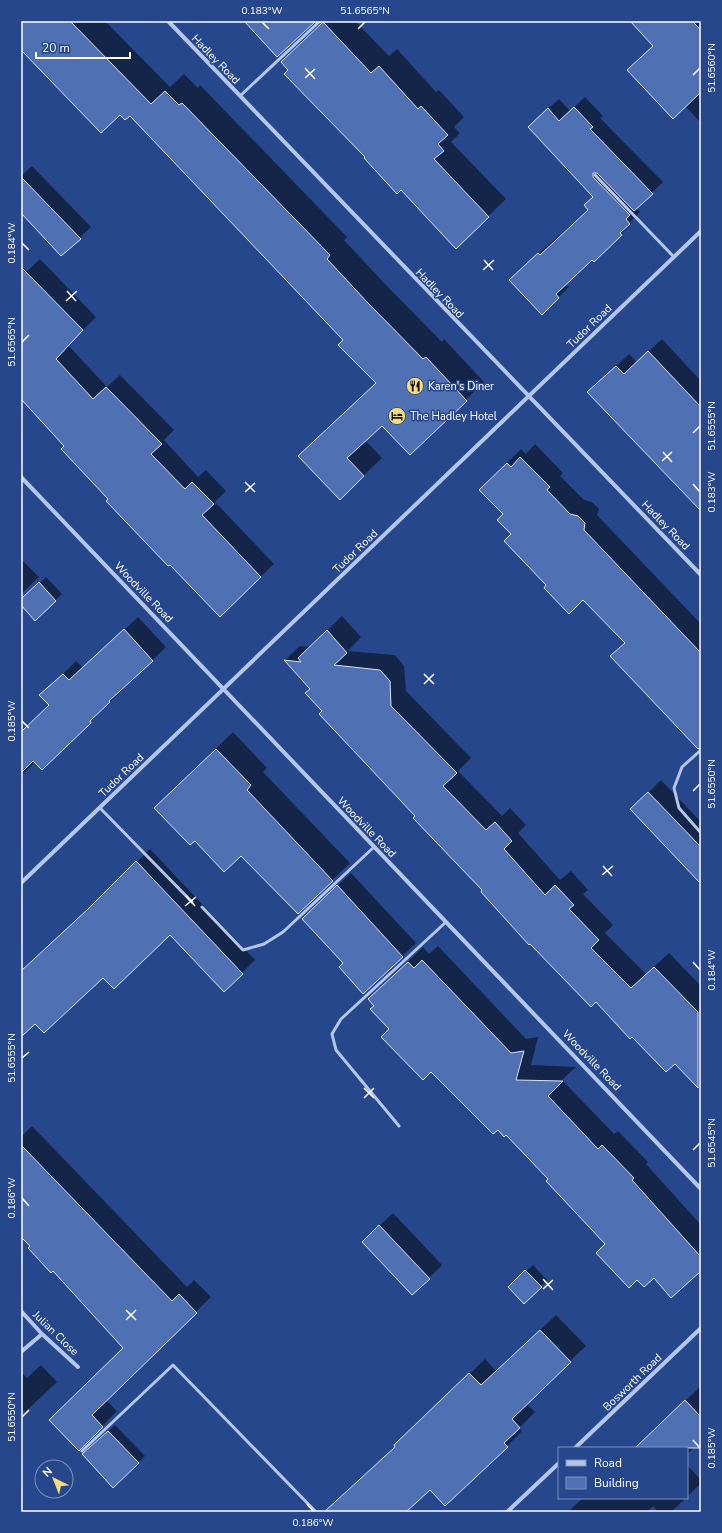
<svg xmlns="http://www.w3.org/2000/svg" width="722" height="1533" font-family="'Nunito Sans',sans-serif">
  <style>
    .shadow { fill: #0007 }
    .building { fill: #4f70b2; stroke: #d8e3f8 }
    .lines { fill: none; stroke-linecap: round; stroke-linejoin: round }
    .service { stroke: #b4c7ea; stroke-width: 3 }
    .minor { stroke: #b4c7ea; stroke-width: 4 }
    .ticks { fill: none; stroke: #fff; stroke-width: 1.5 }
    .labels { text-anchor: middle; stroke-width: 3; stroke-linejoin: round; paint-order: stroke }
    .street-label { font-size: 11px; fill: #fff; stroke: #26478b }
    .poi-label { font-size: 11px; fill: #fff; stroke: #26478b; text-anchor: start }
    .neatline { fill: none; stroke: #fff; stroke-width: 1.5 }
    .ticks-label { font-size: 10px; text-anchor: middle; fill: #fff }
  </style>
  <rect width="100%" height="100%" fill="#26478b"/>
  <path class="shadow" d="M 25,21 L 105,21 L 170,87 L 184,74 L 198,88 L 200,85 L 347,237 L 344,240 L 386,285 L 442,342 L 444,339 L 484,382 L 410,454 L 382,425 L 365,440 L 382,458 L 340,498 L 300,456 L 377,383 L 344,340 L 130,115 L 120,113 L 21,48 L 21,25 Z
    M 324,21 L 355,21 L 389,56 L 397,49 L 436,92 L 439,90 L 464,117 L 454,127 L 460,133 L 451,142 L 506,199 L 456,247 L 401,189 L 366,157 L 290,70 L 300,45 Z
    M 631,21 L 701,21 L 701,123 L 685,106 L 654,45 Z
    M 585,97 L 603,116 L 600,118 L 663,182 L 636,208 L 640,212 L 630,222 L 632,224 L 566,284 L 569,287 L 542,313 L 521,269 L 589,209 L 594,197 L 540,116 L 559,99 L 570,111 Z
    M 32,166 L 91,227 L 61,255 L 21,212 L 21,176 Z
    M 40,259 L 96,317 L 68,345 L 107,387 L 120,375 L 174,430 L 164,440 L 198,477 L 206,470 L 226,491 L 215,502 L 274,564 L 220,615 L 21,398 L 21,277 Z
    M 662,339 L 701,381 L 701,511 L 589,392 L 629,354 L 637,362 Z
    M 535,444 L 563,473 L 560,476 L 584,500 L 592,502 L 599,509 L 597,515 L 701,624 L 701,747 L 611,656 L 626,642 L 583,599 L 548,585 L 512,534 L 504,514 L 480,490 L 521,449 L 526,454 Z
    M 21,559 L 39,577 L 21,594 Z
    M 46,577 L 62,594 L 35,619 L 21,604 L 21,601 Z
    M 342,616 L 361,637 L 348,651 L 395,655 L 404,666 L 406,691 L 471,758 L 458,771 L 502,816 L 510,808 L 526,825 L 518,833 L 560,880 L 571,871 L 588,890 L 583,894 L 613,925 L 605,933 L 646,974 L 669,953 L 701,986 L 701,1090 L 675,1062 L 484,890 L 323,711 L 312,688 L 285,660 L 300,646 L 310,647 Z
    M 138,617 L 166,647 L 42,769 L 35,762 L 21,776 L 21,733 L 50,705 L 54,683 L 76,661 L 83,668 Z
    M 233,732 L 267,768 L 263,772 L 350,863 L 298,913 L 241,855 L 195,839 L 172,791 Z
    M 661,780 L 701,822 L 701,882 L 632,809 Z
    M 150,849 L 255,960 L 224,990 L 170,933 L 21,1032 L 21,970 L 103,896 Z
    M 351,873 L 416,943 L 364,993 L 344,963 L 316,906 Z
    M 438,946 L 526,1039 L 538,1037 L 531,1065 L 576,1067 L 562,1080 L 614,1134 L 618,1131 L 648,1162 L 646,1164 L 701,1225 L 701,1269 L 654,1277 L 606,1244 L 506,1133 L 390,1029 L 369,999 L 423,947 L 429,954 Z
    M 32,1126 L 187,1287 L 194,1280 L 211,1297 L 106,1400 L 117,1411 L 79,1450 L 50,1420 L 124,1348 L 31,1246 L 21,1223 L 21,1137 Z
    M 393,1213 L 442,1265 L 429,1278 L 376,1229 Z
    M 533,1265 L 547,1280 L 524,1303 L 509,1287 Z
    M 556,1315 L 586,1346 L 526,1403 L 535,1412 L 519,1428 L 522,1431 L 507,1446 L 430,1489 L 404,1512 L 327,1512 L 345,1492 L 396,1446 L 485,1359 L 496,1371 Z
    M 41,1365 L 57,1382 L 25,1412 L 21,1408 L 21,1372 L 27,1378 Z
    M 701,1386 L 701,1441 L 687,1454 L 687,1448 L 635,1448 Z
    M 115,1425 L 145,1456 L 113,1487 L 97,1470 L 90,1448 Z
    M 687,1465 L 701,1480 L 701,1483 L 687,1497 Z
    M 583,1498 L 686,1498 L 671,1512 L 658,1512 L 653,1506 L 647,1512 L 568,1512 Z"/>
  <path class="building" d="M 21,21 L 70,21 L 151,104 L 165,91 L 179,105 L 182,103 L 330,255 L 327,259 L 368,303 L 423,359 L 426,357 L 467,401 L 410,455 L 382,426 L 347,458 L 364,476 L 340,500 L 298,456 L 376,383 L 338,345 L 343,340 L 130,116 L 125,120 L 120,115 L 101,133 L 21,50 Z
    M 244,21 L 316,21 L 277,57 Z
    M 630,21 L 692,21 L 701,30 L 701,92 L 673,119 L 627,70 L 653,46 Z
    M 323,22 L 371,73 L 379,66 L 418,109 L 421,106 L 448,135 L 438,144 L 444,151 L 434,159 L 489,217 L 456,249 L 401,190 L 397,194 L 364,158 L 365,157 L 284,74 L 288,70 L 281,62 Z
    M 574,107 L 593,127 L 590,129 L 653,194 L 634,211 L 597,173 L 593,173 L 593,177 L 630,215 L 626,219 L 630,224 L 620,233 L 622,235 L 594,262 L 592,260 L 556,294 L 559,298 L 542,315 L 509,280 L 538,253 L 540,255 L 588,210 L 584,205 L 593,197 L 528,127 L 548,108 L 559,121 Z
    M 21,177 L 81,239 L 61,256 L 21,213 Z
    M 21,267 L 83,330 L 56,359 L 93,399 L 106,387 L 162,444 L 151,454 L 185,489 L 192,482 L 214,504 L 202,515 L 261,577 L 220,617 L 170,565 L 168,566 L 106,501 L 108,499 L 61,449 L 64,446 L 21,399 Z
    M 648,351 L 701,407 L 701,511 L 587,392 L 616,366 L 624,374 Z
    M 520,457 L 550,487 L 547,490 L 570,514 L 578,516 L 585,523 L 584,530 L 701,653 L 701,747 L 698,749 L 610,656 L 625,643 L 583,600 L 569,614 L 544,588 L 546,585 L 504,541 L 511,534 L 497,520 L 503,514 L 479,490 L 507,463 L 511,467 Z
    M 39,582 L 56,601 L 35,621 L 21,605 L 21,599 Z
    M 124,629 L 153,661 L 109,701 L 110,702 L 90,721 L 91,723 L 42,770 L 33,761 L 21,773 L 21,732 L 49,705 L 39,695 L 63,674 L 69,680 Z
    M 327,630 L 347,653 L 334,665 L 380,670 L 390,681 L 391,706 L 457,773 L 443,786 L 486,830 L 495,822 L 512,841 L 504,849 L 545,895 L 555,885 L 574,905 L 569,909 L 599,940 L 591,948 L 631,988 L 654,967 L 698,1012 L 698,1088 L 675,1064 L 666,1072 L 632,1037 L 630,1039 L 596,1002 L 591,1007 L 530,944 L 529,945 L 481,892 L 482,890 L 413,818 L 415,816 L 319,714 L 322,711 L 305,693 L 310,689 L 284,660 L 301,662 L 298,658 Z
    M 216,749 L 251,785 L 247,790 L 333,881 L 298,914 L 241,856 L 224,872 L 195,841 L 190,845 L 154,808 Z
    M 648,792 L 701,847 L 701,884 L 630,809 Z
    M 136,861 L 243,974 L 224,992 L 170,935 L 114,989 L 103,978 L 44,1033 L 35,1024 L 21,1037 L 21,971 L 88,909 Z
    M 337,885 L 403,957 L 363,994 L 339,967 L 343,963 L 302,919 Z
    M 422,960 L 511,1053 L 524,1051 L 516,1080 L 563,1081 L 548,1096 L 598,1149 L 602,1145 L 634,1178 L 632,1180 L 701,1257 L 701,1271 L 671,1298 L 654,1278 L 644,1287 L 637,1280 L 629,1288 L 596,1253 L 605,1244 L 546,1181 L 548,1179 L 506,1135 L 504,1137 L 498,1130 L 493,1134 L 431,1072 L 423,1080 L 381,1037 L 389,1029 L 370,1009 L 374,1006 L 368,999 L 408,962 L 414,968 Z
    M 21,1145 L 172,1301 L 179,1294 L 197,1313 L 92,1415 L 103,1427 L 79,1451 L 49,1420 L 123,1348 L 53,1271 L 51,1273 L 28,1248 L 30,1246 L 21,1237 Z
    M 379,1225 L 430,1279 L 412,1295 L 362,1242 Z
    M 525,1270 L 542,1287 L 524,1304 L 508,1287 Z
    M 540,1330 L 571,1362 L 512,1419 L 520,1428 L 504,1443 L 508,1447 L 445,1506 L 430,1490 L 406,1512 L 324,1512 L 395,1447 L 394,1445 L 469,1373 L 481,1385 Z
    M 685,1400 L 701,1417 L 701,1448 L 635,1448 Z
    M 108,1431 L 139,1463 L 113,1488 L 82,1454 Z"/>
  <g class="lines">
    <path class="service" d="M 240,96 L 320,21
      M 595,175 L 674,257
      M 701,750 L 682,767 L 674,788 L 679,808 L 701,833
      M 100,808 L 192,902
      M 202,907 L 243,950 L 264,944 L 283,932 L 374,847
      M 399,1126 L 336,1050 L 332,1034 L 341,1019 L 446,922
      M 82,1451 L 173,1365 L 316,1512"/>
    <path class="minor" d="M 168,21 L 701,575
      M 21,477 L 701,1189
      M 21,883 L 701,231
      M 21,1311 L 42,1334 L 78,1367
      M 21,1352 L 42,1334
      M 575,1448 L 701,1328
      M 507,1512 L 559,1463"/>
  </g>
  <path class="ticks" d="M 262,22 L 269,29M 358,29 L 365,22M 305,68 L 315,79M 693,75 L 700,68M 305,78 L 315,69M 22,243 L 29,250M 484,260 L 493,270M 483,270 L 494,260M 67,291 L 76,301M 66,301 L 77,291M 22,342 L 29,335M 693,433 L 700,426M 663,452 L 672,462M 662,461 L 672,452M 245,482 L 255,492M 693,484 L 700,492M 245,492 L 255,483M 424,674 L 434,684M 424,684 L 434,674M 22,721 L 29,728M 693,791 L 700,784M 603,866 L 612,876M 602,875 L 613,866M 186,896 L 195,906M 185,906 L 196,897M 693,962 L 700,970M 22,1058 L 29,1052M 364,1088 L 374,1098M 364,1098 L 374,1088M 693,1150 L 700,1143M 22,1198 L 29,1206M 543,1279 L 553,1290M 543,1289 L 553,1280M 126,1310 L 136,1320M 126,1320 L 136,1310M 22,1417 L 29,1410M 693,1440 L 700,1448M 307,1504 L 313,1511"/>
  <defs>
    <symbol id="restaurant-disc" viewBox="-11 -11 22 22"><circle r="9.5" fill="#f3dc79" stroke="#26478b"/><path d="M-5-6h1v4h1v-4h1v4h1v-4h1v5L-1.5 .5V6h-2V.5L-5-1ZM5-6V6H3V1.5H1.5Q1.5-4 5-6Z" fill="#111"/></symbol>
    <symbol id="hotel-disc" viewBox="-11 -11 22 22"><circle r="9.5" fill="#f3dc79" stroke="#26478b"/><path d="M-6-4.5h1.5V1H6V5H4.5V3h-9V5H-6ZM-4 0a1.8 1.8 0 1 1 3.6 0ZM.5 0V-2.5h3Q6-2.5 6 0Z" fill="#111"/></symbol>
  </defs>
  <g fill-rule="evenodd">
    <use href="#restaurant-disc" x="405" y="376" width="20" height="20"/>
    <use href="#hotel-disc" x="387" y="406" width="20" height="20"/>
  </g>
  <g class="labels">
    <g class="street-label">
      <text transform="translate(216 59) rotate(46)" y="4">Hadley Road</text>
      <text transform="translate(440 293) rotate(46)" y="4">Hadley Road</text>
      <text transform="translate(589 326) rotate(-44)" y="4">Tudor Road</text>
      <text transform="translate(666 525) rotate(46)" y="4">Hadley Road</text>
      <text transform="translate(355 551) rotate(-44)" y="4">Tudor Road</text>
      <text transform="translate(144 592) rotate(46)" y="4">Woodville Road</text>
      <text transform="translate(121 775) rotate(-44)" y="4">Tudor Road</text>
      <text transform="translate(367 827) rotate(46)" y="4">Woodville Road</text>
      <text transform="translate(592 1060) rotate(46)" y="4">Woodville Road</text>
      <text transform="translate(56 1333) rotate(44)" y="4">Julian Close</text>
      <text transform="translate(632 1382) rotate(-44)" y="4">Bosworth Road</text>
    </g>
    <g class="poi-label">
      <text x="428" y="390">Karen's Diner</text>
      <text x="410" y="420">The Hadley Hotel</text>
    </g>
  </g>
  <rect width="722" height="1533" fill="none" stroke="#26478b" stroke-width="44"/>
  <rect x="558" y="1447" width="130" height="52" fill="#26478b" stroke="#7d91b9"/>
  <rect x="566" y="1460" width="20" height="6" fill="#b4c7ea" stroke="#7d91b9"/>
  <text x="594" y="1467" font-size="12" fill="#ffffff">Road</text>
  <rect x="566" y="1477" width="20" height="12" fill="#4f70b2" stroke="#7d91b9"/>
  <text x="594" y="1487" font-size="12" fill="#ffffff">Building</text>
  <g transform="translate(54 1479) rotate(317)"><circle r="19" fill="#26478b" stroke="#7d91b9"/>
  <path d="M0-3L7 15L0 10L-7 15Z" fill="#f3dc79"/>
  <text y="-6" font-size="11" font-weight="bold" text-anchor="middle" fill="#ffffff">N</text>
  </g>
  <path d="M36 52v6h94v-6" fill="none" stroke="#ffffff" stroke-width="2"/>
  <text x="42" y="52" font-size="12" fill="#ffffff" stroke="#26478b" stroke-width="3" paint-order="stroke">20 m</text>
  <rect x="22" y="22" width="678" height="1489" class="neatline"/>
  <g class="ticks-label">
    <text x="262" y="14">0.183°W</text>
    <text x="365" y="14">51.6565°N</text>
    <text transform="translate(711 68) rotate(-90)" y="4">51.6560°N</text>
    <text transform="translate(11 243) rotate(-90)" y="4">0.184°W</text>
    <text transform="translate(11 342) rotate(-90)" y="4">51.6565°N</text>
    <text transform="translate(711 426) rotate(-90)" y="4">51.6555°N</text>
    <text transform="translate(711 492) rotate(-90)" y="4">0.183°W</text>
    <text transform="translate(11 721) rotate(-90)" y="4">0.185°W</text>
    <text transform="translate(711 784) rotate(-90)" y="4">51.6550°N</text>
    <text transform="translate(711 970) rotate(-90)" y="4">0.184°W</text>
    <text transform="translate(11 1058) rotate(-90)" y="4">51.6555°N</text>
    <text transform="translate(711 1143) rotate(-90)" y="4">51.6545°N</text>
    <text transform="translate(11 1198) rotate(-90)" y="4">0.186°W</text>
    <text transform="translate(11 1417) rotate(-90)" y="4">51.6550°N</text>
    <text transform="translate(711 1448) rotate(-90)" y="4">0.185°W</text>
    <text x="313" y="1526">0.186°W</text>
  </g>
</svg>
